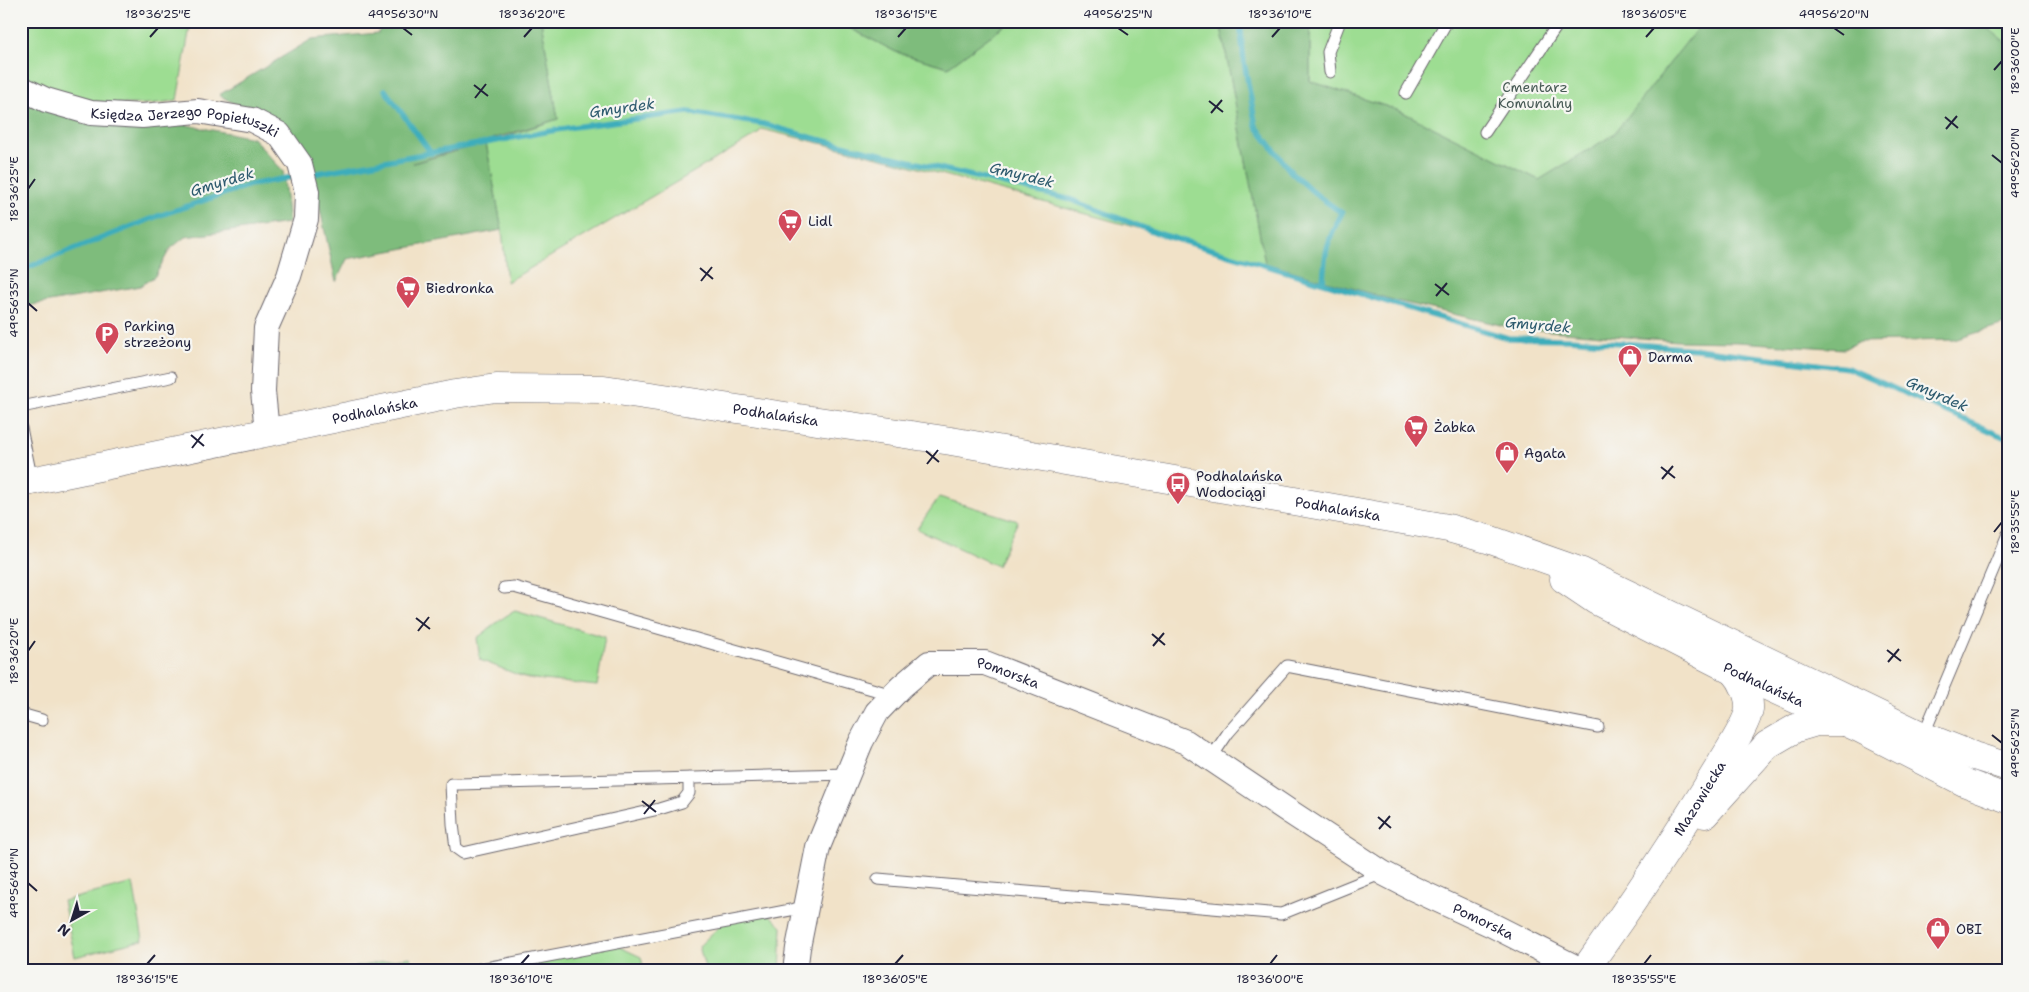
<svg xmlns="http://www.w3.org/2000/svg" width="2029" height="992" font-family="'Shantell Sans',sans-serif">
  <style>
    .green { fill: #9ddd92; stroke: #608066 }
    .forest { fill: #7ebc7c; stroke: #506f5c }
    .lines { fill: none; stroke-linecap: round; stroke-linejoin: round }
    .stream { stroke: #3eadbb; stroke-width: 5.5 }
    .lane-casing { stroke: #6a656c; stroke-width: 13 }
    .street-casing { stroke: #6a656c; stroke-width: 26 }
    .secondary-casing { stroke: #6a656c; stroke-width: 29 }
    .lane { stroke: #fff; stroke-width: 11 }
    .street { stroke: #fff; stroke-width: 24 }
    .secondary { stroke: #fff; stroke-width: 28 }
    .ticks { fill: none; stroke: #22223b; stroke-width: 2 }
    .labels { text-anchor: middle; stroke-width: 4.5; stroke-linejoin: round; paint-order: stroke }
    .park-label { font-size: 14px; fill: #475a55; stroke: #f6f6f2 }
    .street-label { font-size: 14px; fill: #22223b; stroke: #f6f6f2 }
    .poi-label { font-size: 14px; fill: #22223b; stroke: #f6f6f2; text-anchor: start }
    .water-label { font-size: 15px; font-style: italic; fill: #2d5a6e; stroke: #f6f6f2 }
    .neatline { fill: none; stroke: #22223b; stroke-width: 2 }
    .ticks-label { font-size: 12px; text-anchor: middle; fill: #22223b }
  </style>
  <rect width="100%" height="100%" fill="#f6f6f2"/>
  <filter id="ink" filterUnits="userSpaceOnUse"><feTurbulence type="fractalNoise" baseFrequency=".02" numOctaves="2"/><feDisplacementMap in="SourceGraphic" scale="10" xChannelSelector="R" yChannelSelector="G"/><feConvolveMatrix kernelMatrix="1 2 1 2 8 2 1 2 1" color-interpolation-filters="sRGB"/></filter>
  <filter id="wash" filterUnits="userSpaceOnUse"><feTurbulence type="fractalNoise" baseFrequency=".0096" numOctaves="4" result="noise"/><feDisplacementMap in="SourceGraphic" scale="20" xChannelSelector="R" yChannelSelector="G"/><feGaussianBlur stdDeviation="1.12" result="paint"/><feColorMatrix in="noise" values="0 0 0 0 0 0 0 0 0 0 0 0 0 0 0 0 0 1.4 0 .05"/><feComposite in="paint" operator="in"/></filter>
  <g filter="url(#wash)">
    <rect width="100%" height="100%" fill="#f1e2c8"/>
    <path class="green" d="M 21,21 L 191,21 L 177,100 C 125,111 69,100 21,79 Z
      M 541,21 L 836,21 L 896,52 L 948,67 L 1011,21 L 1220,21 L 1265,263 L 890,160 L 761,129 L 758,134 L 507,282 L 502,230 L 486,143 L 558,119 Z
      M 1310,21 L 1704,21 L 1613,135 L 1539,180 L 1400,111 L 1310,81 Z
      M 1977,21 L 2008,21 L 2008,46 Z
      M 939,497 L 1018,521 L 997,566 L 917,529 Z
      M 515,611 L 605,637 L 597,686 L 526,678 L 480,660 L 477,638 C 490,629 500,618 515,611 Z
      M 133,883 L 143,940 L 75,957 L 63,901 Z
      M 769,914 L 782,927 L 780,971 L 706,971 L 699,946 L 722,924 Z
      M 611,943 L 641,957 L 644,971 L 483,971 Z
      M 410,957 L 414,971 L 334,971 Z"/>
    <path class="forest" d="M 385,21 L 541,21 L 558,119 L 413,163 L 486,143 L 502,230 L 347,259 L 336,282 L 315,186 L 242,108 L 219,95 L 312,39 L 378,33 Z
      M 836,21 L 1011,21 L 948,67 L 896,52 Z
      M 1220,21 L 1310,21 L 1310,81 L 1400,111 L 1539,180 L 1613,135 L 1703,21 L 1979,21 L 2008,44 L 2008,326 L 2004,324 L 1954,340 L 1857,342 L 1844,349 L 1738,342 L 1678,341 L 1513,328 L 1393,300 L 1265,263 Z
      M 21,99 L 102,123 L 187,125 L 253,138 L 283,171 L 289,223 L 185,237 L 170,249 L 155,276 L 140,286 L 21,307 Z"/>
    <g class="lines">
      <path class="stream" d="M 1240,21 L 1244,62 L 1256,126 L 1291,172 L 1318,196 L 1342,213 C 1327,240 1325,251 1323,282
        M 385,90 L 431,153
        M 307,175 L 573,127 L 688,112 L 763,124 L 813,138 L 1072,200 L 1160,234 L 1508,338 L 1569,339 L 1697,349 L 1848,368 L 2008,439
        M 21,270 L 158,216 L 250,185 L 298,176"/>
    </g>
  </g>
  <g filter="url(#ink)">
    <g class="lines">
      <defs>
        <path id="lane" d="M 1330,72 L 1328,52 L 1340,21
          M 1406,93 L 1447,21
          M 1485,132 L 1560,21
          M 21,407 L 171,377
          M 21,428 L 32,481
          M 504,588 L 514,587 L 893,695
          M 21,714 L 42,720
          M 1923,736 L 2008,534
          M 1211,758 L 1228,733 L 1287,666 L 1598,727
          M 689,778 L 689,793 L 682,802 L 659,809 L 463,853 L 456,848 L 453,824 L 451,784 L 459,784 L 848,774
          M 878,879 L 1281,914 L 1383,873
          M 470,971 L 806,907"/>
        <g id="street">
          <path id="s1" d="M 21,88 L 46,100 L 91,113 L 142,116 L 198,111 L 252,120 L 279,134 L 300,164 L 307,192 L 306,219 L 289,276 L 266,328 L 263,391 L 267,432"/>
          <path id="s2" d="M 795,971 L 798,948 L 818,847 L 861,742 L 877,712 L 901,687 L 929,663 L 985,663 L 1186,742 L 1290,812 L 1383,873 L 1412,888 L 1492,925 L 1583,971"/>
        </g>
        <g id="secondary">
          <path id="s3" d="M 21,483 L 455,394 L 496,388 L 604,389 L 951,441 L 1448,528 L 1491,540 L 1582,572 L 1923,736 L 1974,756 L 2008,767"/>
          <path id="s4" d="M 1564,579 L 1595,600 L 1734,671 L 1861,729 L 1966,783 L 2008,799"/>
          <path d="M 1705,814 L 1767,745 L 1796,728 L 1816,722 L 1843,722"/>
          <path id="s5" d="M 1584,971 C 1631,905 1677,837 1719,767 C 1726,755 1748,722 1749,709 C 1750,696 1742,680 1734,671"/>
        </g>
      </defs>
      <use href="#lane" class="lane-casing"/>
      <use href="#street" class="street-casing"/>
      <use href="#secondary" class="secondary-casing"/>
      <use href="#lane" class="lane"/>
      <use href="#street" class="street"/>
      <use href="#secondary" class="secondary"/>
    </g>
  </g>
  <path class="ticks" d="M 403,28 L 412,35M 1118,28 L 1128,35M 1834,28 L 1844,35M 150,37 L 158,28M 524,37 L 532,28M 898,37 L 906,28M 1272,37 L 1280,28M 1646,37 L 1654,28M 1994,70 L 2002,61M 474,85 L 488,96M 475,98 L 486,84M 1209,101 L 1223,112M 1211,113 L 1222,100M 1945,117 L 1958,128M 1946,129 L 1957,116M 1992,155 L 2002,163M 28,189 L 35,179M 700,268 L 713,279M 701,281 L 712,267M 1435,284 L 1449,295M 1436,296 L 1447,283M 28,303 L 37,311M 191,435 L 204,446M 192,448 L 203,434M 926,451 L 939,462M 927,464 L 938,450M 1661,467 L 1675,478M 1662,479 L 1673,466M 1994,532 L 2002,522M 416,618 L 430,629M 418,631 L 429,617M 1152,634 L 1165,645M 1153,646 L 1164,633M 1887,650 L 1901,661M 28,651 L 35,641M 1888,662 L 1899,649M 1992,735 L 2002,743M 642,801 L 656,812M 644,814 L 655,800M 1378,817 L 1391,828M 1379,829 L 1390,816M 28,883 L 37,891M 147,964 L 155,955M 521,964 L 529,955M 895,964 L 903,955M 1270,964 L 1277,955M 1644,964 L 1651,955"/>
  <defs>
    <symbol id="supermarket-pin" viewBox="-11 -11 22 30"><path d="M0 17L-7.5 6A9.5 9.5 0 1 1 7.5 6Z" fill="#d1495b" stroke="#f6f6f2"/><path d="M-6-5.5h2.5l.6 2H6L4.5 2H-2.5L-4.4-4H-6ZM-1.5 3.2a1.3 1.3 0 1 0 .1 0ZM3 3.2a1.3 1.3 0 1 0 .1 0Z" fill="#fff"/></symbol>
    <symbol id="parking-pin" viewBox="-11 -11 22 30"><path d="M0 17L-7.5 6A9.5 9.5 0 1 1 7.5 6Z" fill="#d1495b" stroke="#f6f6f2"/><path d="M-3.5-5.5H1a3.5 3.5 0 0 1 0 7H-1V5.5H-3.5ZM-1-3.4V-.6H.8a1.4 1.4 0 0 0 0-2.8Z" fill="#fff"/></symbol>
    <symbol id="shop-pin" viewBox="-11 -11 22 30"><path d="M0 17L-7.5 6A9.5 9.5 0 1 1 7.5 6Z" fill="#d1495b" stroke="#f6f6f2"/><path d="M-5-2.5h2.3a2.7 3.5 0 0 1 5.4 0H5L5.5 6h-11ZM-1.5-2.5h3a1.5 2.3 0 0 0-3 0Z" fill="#fff"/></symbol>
    <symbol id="bus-pin" viewBox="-11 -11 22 30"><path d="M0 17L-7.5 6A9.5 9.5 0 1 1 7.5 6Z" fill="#d1495b" stroke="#f6f6f2"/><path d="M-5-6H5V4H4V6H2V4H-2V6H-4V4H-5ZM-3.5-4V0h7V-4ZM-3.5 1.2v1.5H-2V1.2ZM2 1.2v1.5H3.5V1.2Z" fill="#fff"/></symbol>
  </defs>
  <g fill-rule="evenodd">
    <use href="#supermarket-pin" x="776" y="207" width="28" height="38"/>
    <use href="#supermarket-pin" x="394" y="274" width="28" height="38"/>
    <use href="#parking-pin" x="93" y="320" width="28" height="38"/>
    <use href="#shop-pin" x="1616" y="343" width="28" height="38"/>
    <use href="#supermarket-pin" x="1402" y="413" width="28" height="38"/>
    <use href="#shop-pin" x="1493" y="439" width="28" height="38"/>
    <use href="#bus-pin" x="1164" y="470" width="28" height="38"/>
    <use href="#shop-pin" x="1924" y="915" width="28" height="38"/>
  </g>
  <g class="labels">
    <g class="park-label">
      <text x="1535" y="92">Cmentarz<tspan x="1535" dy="16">Komunalny</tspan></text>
    </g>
    <g class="street-label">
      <text dy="5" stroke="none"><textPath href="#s1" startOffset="170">Księdza Jerzego Popiełuszki</textPath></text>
      <text dy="5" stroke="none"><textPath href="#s3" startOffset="361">Podhalańska</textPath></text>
      <text dy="5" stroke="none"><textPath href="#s3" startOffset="766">Podhalańska</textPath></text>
      <text dy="5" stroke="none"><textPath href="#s3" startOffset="1336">Podhalańska</textPath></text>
      <text dy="5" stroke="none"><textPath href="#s2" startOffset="426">Pomorska</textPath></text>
      <text dy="5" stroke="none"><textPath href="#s4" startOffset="226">Podhalańska</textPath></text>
      <text dy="5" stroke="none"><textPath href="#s5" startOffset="208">Mazowiecka</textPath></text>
      <text dy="5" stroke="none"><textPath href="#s2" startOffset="965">Pomorska</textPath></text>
    </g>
    <g class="poi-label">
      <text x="808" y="226">Lidl</text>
      <text x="426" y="293">Biedronka</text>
      <text x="124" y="331">Parking<tspan x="124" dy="16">strzeżony</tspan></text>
      <text x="1648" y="362">Darma</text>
      <text x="1434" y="432">Żabka</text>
      <text x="1524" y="458">Agata</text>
      <text x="1196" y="481">Podhalańska<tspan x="1196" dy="16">Wodociągi</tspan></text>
      <text x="1956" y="934">OBI</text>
    </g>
    <g class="water-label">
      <text transform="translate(622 108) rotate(-8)" y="5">Gmyrdek</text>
      <text transform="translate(1022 175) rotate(14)" y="5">Gmyrdek</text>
      <text transform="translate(222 182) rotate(-17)" y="5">Gmyrdek</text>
      <text transform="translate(1538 325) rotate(5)" y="5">Gmyrdek</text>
      <text transform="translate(1937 394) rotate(24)" y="5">Gmyrdek</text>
    </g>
  </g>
  <rect width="2029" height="992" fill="none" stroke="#f6f6f2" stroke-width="55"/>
  <g transform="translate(72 920) rotate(219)" stroke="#f6f6f2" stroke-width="4" paint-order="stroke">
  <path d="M0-4L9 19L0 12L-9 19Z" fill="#22223b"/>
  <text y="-8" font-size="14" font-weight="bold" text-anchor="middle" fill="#22223b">N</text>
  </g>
  <rect x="28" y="28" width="1974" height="936" class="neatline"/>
  <g class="ticks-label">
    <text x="158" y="18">18°36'25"E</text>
    <text x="403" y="18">49°56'30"N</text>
    <text x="532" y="18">18°36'20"E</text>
    <text x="906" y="18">18°36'15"E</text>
    <text x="1118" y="18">49°56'25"N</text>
    <text x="1280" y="18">18°36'10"E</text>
    <text x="1654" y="18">18°36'05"E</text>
    <text x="1834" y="18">49°56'20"N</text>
    <text transform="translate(2015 61) rotate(-90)" y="4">18°36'00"E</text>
    <text transform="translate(2015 163) rotate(-90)" y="4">49°56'20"N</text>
    <text transform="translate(14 189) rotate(-90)" y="4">18°36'25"E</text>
    <text transform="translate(14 303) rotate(-90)" y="4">49°56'35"N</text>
    <text transform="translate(2015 522) rotate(-90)" y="4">18°35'55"E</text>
    <text transform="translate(14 651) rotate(-90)" y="4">18°36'20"E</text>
    <text transform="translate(2015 743) rotate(-90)" y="4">49°56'25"N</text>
    <text transform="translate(14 883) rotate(-90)" y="4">49°56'40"N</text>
    <text x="147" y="983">18°36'15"E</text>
    <text x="521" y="983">18°36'10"E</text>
    <text x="895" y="983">18°36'05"E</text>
    <text x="1270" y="983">18°36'00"E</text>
    <text x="1644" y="983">18°35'55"E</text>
  </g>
</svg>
